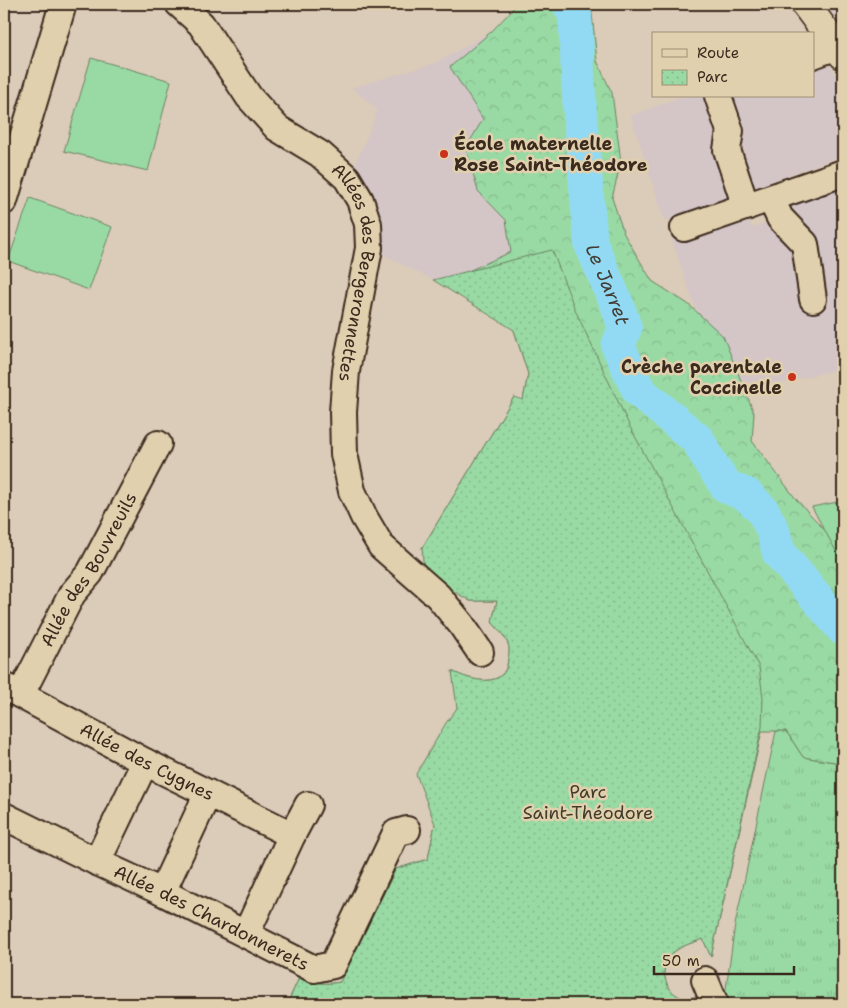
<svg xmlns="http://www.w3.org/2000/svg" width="847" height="1008" font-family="'Shantell Sans',sans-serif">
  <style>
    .built { fill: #d4c5c7 }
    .grass { fill: url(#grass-tufts); stroke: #6a8261 }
    .forest { fill: url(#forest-crowns); stroke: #6a8261 }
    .park { fill: url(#park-dots); stroke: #6a8261 }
    .pitch { fill: #99daa4; stroke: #6a8261 }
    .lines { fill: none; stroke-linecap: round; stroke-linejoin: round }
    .river { stroke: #92daf4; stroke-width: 34 }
    .minor-casing { stroke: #3b2a1e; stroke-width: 30 }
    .major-casing { stroke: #3b2a1e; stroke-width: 31 }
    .minor { stroke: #e1d0ad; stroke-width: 26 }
    .major { stroke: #e1d0ad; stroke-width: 28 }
    .poi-dot { fill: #c8321e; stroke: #e1d0ad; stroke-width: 2 }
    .labels { text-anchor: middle; stroke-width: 5; stroke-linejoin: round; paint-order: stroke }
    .poi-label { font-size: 18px; font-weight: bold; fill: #3b2a1e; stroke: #e1d0ad; text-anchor: start }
    .street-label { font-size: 18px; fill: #3b2a1e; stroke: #e1d0ad }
    .park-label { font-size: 18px; fill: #443c2b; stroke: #e1d0ad }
    .water-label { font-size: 19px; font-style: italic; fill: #443c33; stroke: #e1d0ad }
  </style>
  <defs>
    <pattern id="grass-tufts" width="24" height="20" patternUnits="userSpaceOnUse" patternTransform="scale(1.25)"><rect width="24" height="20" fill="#99daa4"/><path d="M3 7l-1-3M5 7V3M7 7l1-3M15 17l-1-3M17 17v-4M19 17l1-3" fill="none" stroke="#85bb8d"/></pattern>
    <pattern id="forest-crowns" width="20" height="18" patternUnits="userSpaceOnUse" patternTransform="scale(1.25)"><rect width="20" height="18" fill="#99daa4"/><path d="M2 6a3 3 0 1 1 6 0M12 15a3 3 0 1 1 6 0" fill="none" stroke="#85bb8d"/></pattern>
    <pattern id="park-dots" width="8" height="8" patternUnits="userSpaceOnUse" patternTransform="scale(1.25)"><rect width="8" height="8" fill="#99daa4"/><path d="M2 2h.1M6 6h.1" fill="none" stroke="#85bb8d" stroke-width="1.8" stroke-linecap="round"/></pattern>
  </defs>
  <rect width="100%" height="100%" fill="#dbcbb9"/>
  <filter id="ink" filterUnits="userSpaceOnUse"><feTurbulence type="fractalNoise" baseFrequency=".02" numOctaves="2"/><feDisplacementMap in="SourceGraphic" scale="10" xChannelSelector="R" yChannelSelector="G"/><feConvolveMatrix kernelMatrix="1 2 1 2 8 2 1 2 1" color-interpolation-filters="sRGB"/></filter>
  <g filter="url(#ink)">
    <path class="built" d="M 827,4 L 843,4 L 843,27 Z
      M 492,31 L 552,250 L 433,280 L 379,252 L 353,171 L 378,110 L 352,88 L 436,63 Z
      M 817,48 L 843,85 L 843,155 L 665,221 L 631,116 L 684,96 L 813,96 L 813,49 Z
      M 843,181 L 843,397 L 840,385 L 836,386 L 833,370 L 726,397 L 672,240 L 740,216 L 743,216 L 748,220 L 752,228 L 790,214 L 789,210 L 794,200 Z"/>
    <path class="grass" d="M 776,731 L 786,731 L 803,757 L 841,763 L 843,762 L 843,1004 L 729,1004 L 725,996 L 735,925 Z"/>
    <path class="forest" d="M 511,4 L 591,4 L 597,61 L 612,93 L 621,162 L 612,198 L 624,234 L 652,281 L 688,304 L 723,336 L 754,413 L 752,441 L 796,499 L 843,550 L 843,762 L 841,763 L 803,757 L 786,731 L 762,731 L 711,957 L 703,939 C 692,943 676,947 669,957 C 658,970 667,994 683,998 C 688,999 694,997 699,996 L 682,1004 L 287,1004 L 299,978 C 314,983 325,985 340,982 L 396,869 L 428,859 L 435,824 L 490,852 L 452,671 C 470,681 506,690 508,659 C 509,655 510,648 508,644 C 505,636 498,629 492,622 L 497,601 L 470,601 L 422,548 L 514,397 L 523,400 L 528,374 L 514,330 L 466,272 L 511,252 L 506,220 L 478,191 L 466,148 L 483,119 L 450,67 L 492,31 L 513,9 Z"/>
    <path class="park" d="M 552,250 L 576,312 L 630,427 L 759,667 L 763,698 L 762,727 L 711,957 L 703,939 C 692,943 676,947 669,957 C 658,970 667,994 683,998 C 688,999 694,997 699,996 L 682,1004 L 287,1004 L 299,978 C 314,983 325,985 340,982 L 396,869 L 428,859 L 435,824 L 416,774 L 446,723 L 457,708 L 452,671 C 470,681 507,690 508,659 C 509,655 510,648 508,644 C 505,636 498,629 492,622 L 497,601 L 470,601 L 424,573 L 422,548 L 514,397 L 523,400 L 528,374 L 514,330 L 433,280 Z"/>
    <path class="pitch" d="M 91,58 L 171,81 L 148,171 L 64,151 Z
      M 30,198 L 112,227 L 89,290 L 8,261 Z
      M 843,501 L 843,564 L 812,507 Z"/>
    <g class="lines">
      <path class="river" id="s1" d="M 569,4 L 575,15 L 580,115 L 591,244 L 618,307 L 625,328 L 618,346 L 639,391 L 698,440 L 710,462 L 727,487 L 747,495 L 763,511 L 773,531 L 779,553 L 843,629"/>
      <defs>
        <g id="minor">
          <path id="s2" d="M 179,4 L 201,24 L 249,97 L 277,128 L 320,154 L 347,178 L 360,200 L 368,224 L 369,248 L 346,371 L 343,412 L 344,454 L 352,491 L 364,517 L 381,546 L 438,596 L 461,624 L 480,652"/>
          <path d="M 813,55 L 837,46"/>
          <path d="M 718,96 L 730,131 L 727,150 L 746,207"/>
          <path d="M 771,199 L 780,218 L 805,244 L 813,299"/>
          <path d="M 4,201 L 63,4"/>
          <path d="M 684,228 L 843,173"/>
          <path id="s3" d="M 4,686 L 145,762 L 292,835"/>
          <path id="s4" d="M 21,694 L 72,594 L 90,573 L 158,444"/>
          <path id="s5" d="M 4,816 L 97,862 L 162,892 L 314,969 L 333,965 L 396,833 L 407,830"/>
          <path d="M 97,862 L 145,762"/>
          <path d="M 162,892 L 208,793"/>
          <path d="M 246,934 L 292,835 L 308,805"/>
          <path d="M 705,980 L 715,1004"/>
        </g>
        <path id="major" d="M 805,4 L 843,55"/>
      </defs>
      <use href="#minor" class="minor-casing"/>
      <use href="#major" class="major-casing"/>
      <use href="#minor" class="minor"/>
      <use href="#major" class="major"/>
    </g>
  </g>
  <g class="poi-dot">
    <circle cx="444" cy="154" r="5"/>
    <circle cx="792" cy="377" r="5"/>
  </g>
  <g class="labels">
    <g class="poi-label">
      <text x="454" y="150">École maternelle<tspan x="454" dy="21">Rose Saint-Théodore</tspan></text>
      <text x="782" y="373" text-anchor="end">Crèche parentale<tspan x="782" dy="21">Coccinelle</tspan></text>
    </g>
    <g class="street-label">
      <text dy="6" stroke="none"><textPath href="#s2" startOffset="342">Allées des Bergeronnettes</textPath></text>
      <text dy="6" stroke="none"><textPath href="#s4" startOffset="142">Allée des Bouvreuils</textPath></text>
      <text dy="6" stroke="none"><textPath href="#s3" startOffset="162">Allée des Cygnes</textPath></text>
      <text dy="6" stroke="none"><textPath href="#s5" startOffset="231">Allée des Chardonnerets</textPath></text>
    </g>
    <g class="park-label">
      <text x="588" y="798">Parc<tspan x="588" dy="21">Saint-Théodore</tspan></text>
    </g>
    <g class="water-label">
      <text dy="7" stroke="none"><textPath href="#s1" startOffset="286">Le Jarret</textPath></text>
    </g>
  </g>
  <rect width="847" height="1008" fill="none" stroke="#e1d0ad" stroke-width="20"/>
  <rect x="10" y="10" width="827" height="988" fill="none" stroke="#3b2a1e" stroke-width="2" filter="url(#ink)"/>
  <rect x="652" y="32" width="162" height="65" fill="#e1d0ad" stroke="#9f8e74"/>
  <rect x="662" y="49" width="25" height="8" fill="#e1d0ad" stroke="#9f8e74"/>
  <text x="697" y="58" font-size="15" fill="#3b2a1e">Route</text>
  <rect x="662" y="70" width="25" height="15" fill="url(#park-dots)" stroke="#9f8e74"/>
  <text x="697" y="82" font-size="15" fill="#3b2a1e">Parc</text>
  <path d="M654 966v8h140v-8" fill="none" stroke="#3b2a1e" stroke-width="2.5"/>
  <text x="662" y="966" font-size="15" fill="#3b2a1e" stroke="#e1d0ad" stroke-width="4" paint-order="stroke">50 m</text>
</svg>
